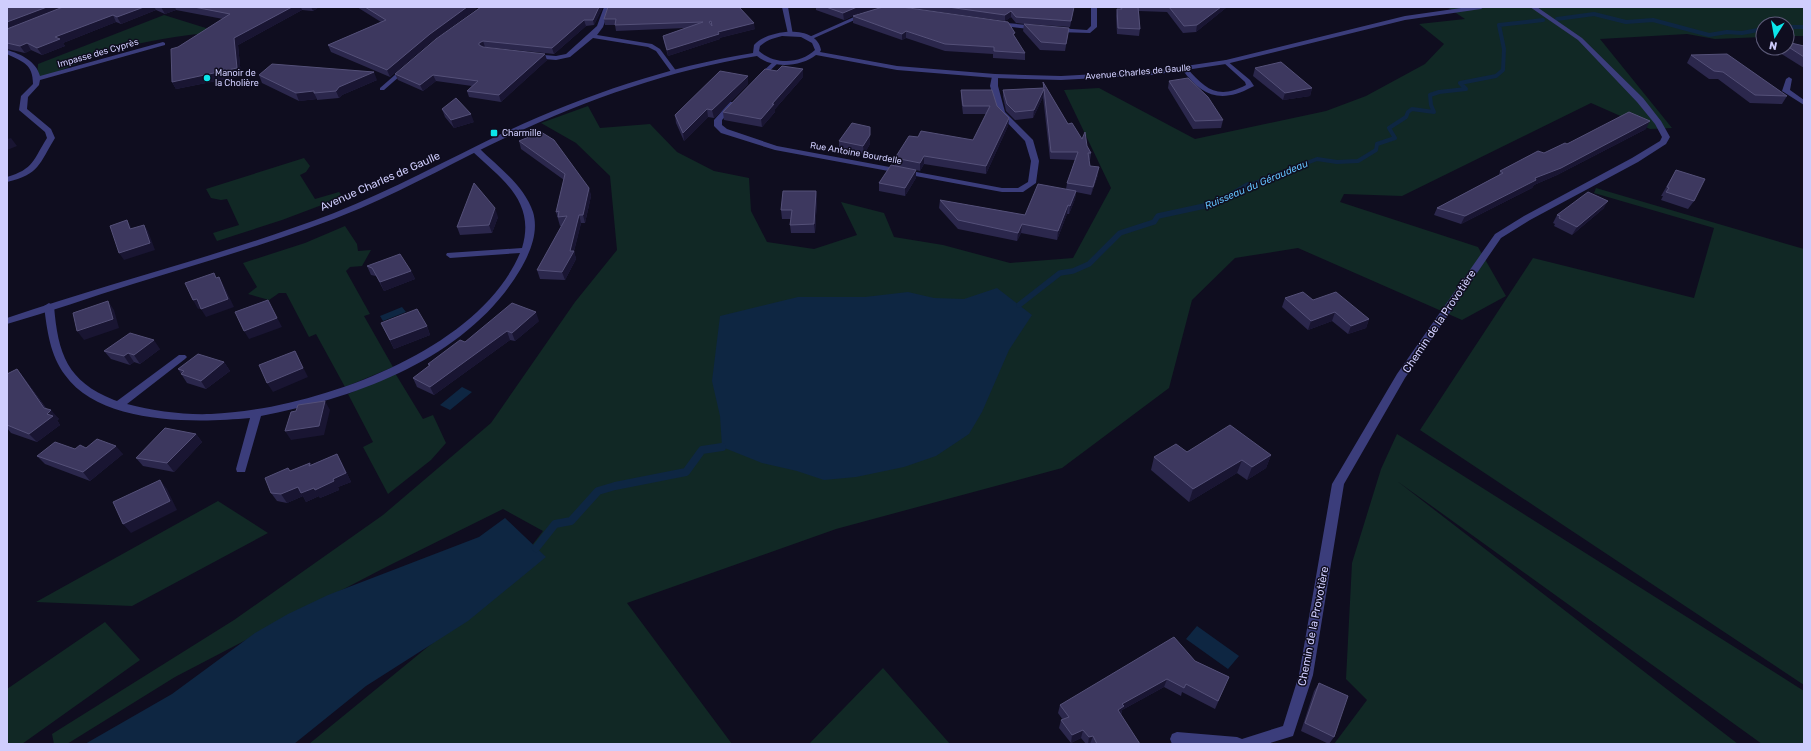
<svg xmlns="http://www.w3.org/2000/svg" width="1811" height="751" font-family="Rubik,sans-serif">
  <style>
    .green { fill: #112825 }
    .water { fill: #0e2642 }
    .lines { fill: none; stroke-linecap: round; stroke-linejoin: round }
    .stream-far2 { stroke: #0e2642; stroke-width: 4 }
    .stream-far1 { stroke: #0e2642; stroke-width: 5.5 }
    .stream { stroke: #0e2642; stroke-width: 8 }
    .minor { fill: #3b3d7b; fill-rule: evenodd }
    .tertiary { fill: #3b3d7b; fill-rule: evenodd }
    .wall { fill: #2b274c }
    .shaded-wall { fill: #191532 }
    .building { fill: #3d385f; stroke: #545078; fill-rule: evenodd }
    .poi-dot { fill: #0be6eb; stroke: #0f0d1f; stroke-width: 1.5 }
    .labels { text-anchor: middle; stroke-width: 3; stroke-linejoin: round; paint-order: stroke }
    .far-street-label { font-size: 9px; fill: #cfcdfd; stroke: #0f0d1f }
    .far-poi-label { font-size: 9px; fill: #cfcdfd; stroke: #0f0d1f; text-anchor: start }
    .far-water-label { font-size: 10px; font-style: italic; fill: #61bef7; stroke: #0f0d1f }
    .street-label { font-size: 11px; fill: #cfcdfd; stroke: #0f0d1f }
  </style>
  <rect width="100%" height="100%" fill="#0f0d1f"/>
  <path class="green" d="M 1447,7 L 1804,7 L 1804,36 L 1787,36 L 1787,24 L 1763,24 L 1763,37 L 1715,39 L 1687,34 L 1600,39 L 1672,128 L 1650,129 L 1591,103 L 1402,196 L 1344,194 L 1340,202 L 1478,247 L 1506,296 L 1462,320 L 1298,248 L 1235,258 L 1192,300 L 1169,388 L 1062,468 L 836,529 L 627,603 L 732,744 L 309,744 L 446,632 L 504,582 L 543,531 L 503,509 L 386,567 L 175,677 L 67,744 L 54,744 L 52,734 L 234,620 L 383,515 L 491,423 L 575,302 L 617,250 L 610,176 L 576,143 L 541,123 L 588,106 L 600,128 L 650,124 L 677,152 L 714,171 L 749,178 L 751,211 L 767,242 L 814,249 L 857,235 L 841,202 L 884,213 L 894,237 L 943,245 L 1010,263 L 1073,258 L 1111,188 L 1064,90 L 1099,88 L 1195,139 L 1326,111 L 1366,96 L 1425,64 L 1444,44 L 1419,24 L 1465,19 Z
    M 164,15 L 209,29 L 214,32 C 181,36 147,40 115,50 C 88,58 64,70 37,79 L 38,64 Z
    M 304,158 L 310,166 L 306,172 L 300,175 L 315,199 L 339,192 L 343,197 L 282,220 L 217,241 L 213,233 L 239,225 L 227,199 L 221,200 L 211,198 L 206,189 Z
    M 1596,188 L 1804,249 L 1804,685 L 1420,430 L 1533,258 L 1694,298 L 1714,228 L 1594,193 Z
    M 345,226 L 357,244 L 358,251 L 371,250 L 362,266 L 350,267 L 346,271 L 370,314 L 364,316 L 393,367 L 345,387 L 316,334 L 309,337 L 286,293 L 279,293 L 269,300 L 248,294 L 257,287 L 243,263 L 305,243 Z
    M 395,373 L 423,419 L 433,415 L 446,443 L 431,460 L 388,494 L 363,447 L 373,442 L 348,394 Z
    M 1397,434 L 1804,691 L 1804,744 L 1762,744 L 1397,481 L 1738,744 L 1334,744 L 1367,700 L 1346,679 L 1352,563 L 1381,469 Z
    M 218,501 L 268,533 L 132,606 L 36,602 Z
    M 105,622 L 140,660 L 22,744 L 7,744 L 7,689 Z
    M 883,668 L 950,744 L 809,744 Z"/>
  <path class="water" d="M 997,288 L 1032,315 L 1009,350 L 982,412 L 969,434 L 936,456 L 904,467 L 856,477 L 824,480 L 797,471 L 762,463 L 722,447 L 720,416 L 712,381 L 720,316 L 798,297 L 865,297 L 908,292 L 934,298 L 964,299 Z
    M 402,307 L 406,312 L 383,321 L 380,316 Z
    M 462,387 L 472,392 L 450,410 L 440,405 Z
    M 505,518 L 546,557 L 468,621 L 366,686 L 294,744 L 85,744 L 172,694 L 255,633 L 288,614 L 328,595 L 479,537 Z
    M 1197,626 L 1239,656 L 1228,669 L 1186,639 Z"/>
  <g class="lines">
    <path class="stream-far2" d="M 1557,19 L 1594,14 L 1626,22 L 1653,20 L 1709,35 L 1727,32 L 1742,33 L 1763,29
      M 1787,27 L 1804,27
      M 1247,186 L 1317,159 L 1337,162 L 1358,161 L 1376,150 L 1377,144 L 1395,138 L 1389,128 L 1406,117 L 1408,112 L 1412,109 L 1434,112 L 1431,105 L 1430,95 L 1439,92 L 1466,89 L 1460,83 L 1496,76 L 1503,70 L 1504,49 L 1499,25 L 1543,20"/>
    <path class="stream-far1" d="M 1019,305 L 1060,273 L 1073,271 L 1089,264 L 1120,233 L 1154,222 L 1158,216 L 1209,205 L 1222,200 L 1248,185"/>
    <path class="stream" d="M 536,548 L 555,524 L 571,521 L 598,491 L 615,486 L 686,472 L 702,450 L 722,447"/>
    <path class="minor" d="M 604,7 L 610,7 L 603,27 L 597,35 L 652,44 L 660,49 L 677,72 L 676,73 L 672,73 L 656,51 L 648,47 L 593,38 L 570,57 L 556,60 L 532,58 L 529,56 L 532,54 L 556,56 L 566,54 L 597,26 Z
      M 782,7 L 788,7 L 793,35 L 788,34 Z
      M 1091,7 L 1097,7 L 1097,27 L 1090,33 L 1057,32 L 1054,30 L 1057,28 L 1087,30 L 1091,26 Z
      M 1530,7 L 1537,7 L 1582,38 L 1643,98 L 1661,121 L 1670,137 L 1666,144 L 1638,162 L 1530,220 L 1501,238 L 1405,378 L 1344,484 L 1313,675 L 1293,736 L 1267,744 L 1172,744 L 1170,739 L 1172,734 L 1177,732 L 1237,737 L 1242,739 L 1283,726 L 1299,675 L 1332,484 L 1397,374 L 1495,234 L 1524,216 L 1632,158 L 1660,141 L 1662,137 L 1655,124 L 1637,102 L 1578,40 Z
      M 863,13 L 868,14 L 812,39 L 807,38 Z
      M 997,22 L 1037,26 L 1040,28 L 1037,30 L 995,25 L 995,23 Z
      M 163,42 L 165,43 L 165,45 L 40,80 L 39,85 L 28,97 L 27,109 L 51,129 L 55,138 C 39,164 40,174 7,182 L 7,177 C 34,169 33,160 47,138 L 45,132 L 19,110 L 21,96 L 33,84 C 33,64 23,62 7,54 L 7,50 C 21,54 36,61 40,76 Z
      M 1226,60 L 1250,80 L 1254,86 L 1252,87 C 1221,104 1201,96 1182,69 L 1187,68 C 1205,89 1218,100 1246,85 L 1245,82 L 1224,63 L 1224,61 Z
      M 774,61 L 779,62 L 759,81 L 755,81 L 755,79 Z
      M 404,67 L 409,68 L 384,90 L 380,90 L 380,88 Z
      M 995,74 L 998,76 L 998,86 L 1005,112 L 1033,140 L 1039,161 L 1036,183 L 1023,192 L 1002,192 L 775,150 L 721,133 L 714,126 L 714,120 L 730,102 L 733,102 L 737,104 L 722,120 L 722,125 L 727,129 L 777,146 L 1002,188 L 1018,188 L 1028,182 L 1031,161 L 1025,141 L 998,113 L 990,86 L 992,76 Z
      M 1789,77 L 1792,79 L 1790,90 L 1804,100 L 1804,105 L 1782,91 L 1786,79 Z
      M 473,148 L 479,148 C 498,167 524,185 533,212 C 539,232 530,253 520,270 C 468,358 357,398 261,416 L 245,472 L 237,472 L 236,469 L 250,418 C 196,423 100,425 65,375 C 50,355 47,330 44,306 L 49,303 L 54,306 C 58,354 67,381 114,400 L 117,401 L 179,355 L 185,355 L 187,357 L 185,359 L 127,404 C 154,411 183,415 211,414 C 311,410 478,353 520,253 L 450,258 L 446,255 L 447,253 L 522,248 C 536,202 503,180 473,152 Z"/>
    <path class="tertiary" d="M 1468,7 L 1484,7 L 1481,9 L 1405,20 L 1226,64 L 1152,75 L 1061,80 L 995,78 L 897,70 L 816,55 C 801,67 772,69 757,56 C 670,70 589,99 509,136 C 460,159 412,186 361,208 C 287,239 210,260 133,284 C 91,297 49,312 7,324 L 7,318 C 115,281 227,254 334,213 C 392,190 447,160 503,133 C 583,96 666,67 753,53 L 754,45 C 768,29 817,24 821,50 L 820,52 L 897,66 L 995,74 L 1061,76 L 1152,71 L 1226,60 L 1405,16 ZM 782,36 L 801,37 L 812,43 L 815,50 C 800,64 775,65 759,51 L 760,46 C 767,40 774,38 782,36 Z"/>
  </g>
  <path class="wall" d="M 7,7 L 319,7 L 313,11 L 302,10 L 238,45 L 241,76 L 176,89 L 172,82 L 178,47 L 223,19 L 176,10 L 165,14 L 156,10 L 121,24 L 116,22 L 63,43 L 65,46 L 42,55 L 31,50 L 25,53 L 7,49 Z
    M 357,7 L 476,7 L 476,9 L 432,41 L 390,77 L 331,52 L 328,45 L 381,22 Z
    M 481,7 L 603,7 L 594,25 L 586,26 L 554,54 L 485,47 L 483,48 L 547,60 L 501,102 L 469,97 L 467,91 L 472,86 L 436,81 L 423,91 L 398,80 L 395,74 Z
    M 739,7 L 755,29 L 719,38 L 720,39 L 668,56 L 664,42 L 663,36 L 685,28 L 616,31 L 615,25 L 605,25 L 604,19 Z
    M 816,7 L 902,7 L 1014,36 L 1025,53 L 1025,60 L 993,58 L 993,54 L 945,51 L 906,38 L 902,40 L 853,23 L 853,16 L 876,9 L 859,13 L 844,20 L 816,10 Z
    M 904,7 L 1074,7 L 1070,27 L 1028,24 L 1068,35 L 1065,51 L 1040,50 L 1023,31 L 1024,24 L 1016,23 L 1011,17 L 1005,21 Z
    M 1120,7 L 1227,7 L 1196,32 L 1183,33 L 1167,12 L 1139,11 L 1140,29 L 1139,36 L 1117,34 L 1116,16 L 1117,9 L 1120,9 Z
    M 1787,42 L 1804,46 L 1804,68 L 1777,51 L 1779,48 L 1787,48 Z
    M 1691,55 L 1787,96 L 1782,104 L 1750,103 L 1718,79 L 1709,79 L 1687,63 Z
    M 1255,68 L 1312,88 L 1310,96 L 1283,100 L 1253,76 Z
    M 259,75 L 377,80 L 342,95 L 339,98 L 317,100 L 317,99 L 299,101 L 262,83 Z
    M 803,77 L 775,109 L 775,112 L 762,127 L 724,120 L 723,112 Z
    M 1169,81 L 1223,120 L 1221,128 L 1193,129 L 1168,88 Z
    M 1043,82 L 1068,124 L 1087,146 L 1091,153 L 1090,160 L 1089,160 L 1090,166 L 1098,175 L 1091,195 L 1076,192 L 1075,199 L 1069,214 L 1067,214 L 1057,240 L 1021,233 L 1017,241 L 958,229 L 939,208 L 940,200 L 1025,215 L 1066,189 L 1067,183 L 1075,160 L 1050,159 L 1043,97 L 1033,118 L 1015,120 L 1006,111 L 1003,97 L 1003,90 L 1043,88 Z
    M 748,84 L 714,118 L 708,117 L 684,141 L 676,123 L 675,115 Z
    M 961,90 L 997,106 L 1009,118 L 1008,126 L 986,174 L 924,164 L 920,171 L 916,170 L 916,178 L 905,196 L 879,191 L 879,183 L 895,166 L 895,158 L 918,137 L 973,140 L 986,114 L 963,114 L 961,98 Z
    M 442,109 L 474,122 L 454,128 L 445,117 Z
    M 1646,129 L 1557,175 L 1534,185 L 1532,188 L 1461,224 L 1434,215 L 1437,208 L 1499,175 L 1500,171 L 1567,144 Z
    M 519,141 L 589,188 L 591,196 L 585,223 L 581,223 L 574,251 L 576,259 L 565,280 L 540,279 L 537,270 L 562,226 L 560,226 L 556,212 L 564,180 L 521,149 Z
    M 839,141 L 870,144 L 864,154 L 839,149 Z
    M 1676,170 L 1694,201 L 1688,209 L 1661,200 L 1663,196 L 1661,196 Z
    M 816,191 L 817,199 L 815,233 L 791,233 L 790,225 L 791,219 L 782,219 L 781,210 Z
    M 1604,208 L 1572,235 L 1554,226 L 1555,224 L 1553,223 L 1557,215 Z
    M 498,217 L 492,233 L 460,235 L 457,227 Z
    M 367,266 L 411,271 L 415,279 L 384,291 L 376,276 L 371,275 Z
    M 1285,298 L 1313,300 L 1369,319 L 1366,328 L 1348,334 L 1332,321 L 1308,330 L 1282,307 Z
    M 539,321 L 515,341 L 510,340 L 434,395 L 417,387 L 413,378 L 429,367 L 428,364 L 465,342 Z
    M 381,323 L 427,326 L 430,335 L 394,349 Z
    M 160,349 L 140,364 L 134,362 L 130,365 L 111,359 L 104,351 Z
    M 224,362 L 230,371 L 206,389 L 187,383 L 178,369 Z
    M 17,369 L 24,378 L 46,408 L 59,419 L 57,420 L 60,425 L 37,442 L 11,433 L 7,428 L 7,374 Z
    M 196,434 L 202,442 L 174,472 L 143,466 L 136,458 Z
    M 86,448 L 123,454 L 90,481 L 45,464 L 37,456 Z
    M 1187,452 L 1271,455 L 1266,468 L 1247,480 L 1237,473 L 1189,502 L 1151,470 L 1154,457 Z
    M 337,454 L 342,463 L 351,482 L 338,487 L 339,490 L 320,498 L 319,496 L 306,502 L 303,496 L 287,503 L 277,501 L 271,493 L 290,471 L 310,463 L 311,465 Z
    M 1195,661 L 1229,677 L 1215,709 L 1182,692 L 1181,696 L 1164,687 L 1122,710 L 1121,715 L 1140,744 L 1086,744 L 1081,738 L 1071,743 L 1059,728 L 1061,720 L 1063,720 L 1058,713 L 1060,705 Z
    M 1319,683 L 1334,737 L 1329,744 L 1301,731 L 1314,691 Z"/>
  <path class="shaded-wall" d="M 47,7 L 70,7 L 7,30 L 7,22 Z
    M 144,7 L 154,7 L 156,10 L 121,24 L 117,17 Z
    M 161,7 L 175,7 L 176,10 L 165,14 Z
    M 292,7 L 301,7 L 302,10 L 238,45 L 241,76 L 176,89 L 172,82 L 234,38 Z
    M 311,7 L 319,7 L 313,11 Z
    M 467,7 L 476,7 L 476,9 L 432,41 L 390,77 L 387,70 L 430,34 Z
    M 599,7 L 603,7 L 594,25 L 593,20 Z
    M 857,7 L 886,7 L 859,13 L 844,20 L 843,13 Z
    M 1221,7 L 1227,7 L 1196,32 L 1197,25 Z
    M 1011,11 L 1011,17 L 1005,21 L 1005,15 Z
    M 113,15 L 116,22 L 63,43 L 65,46 L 42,55 L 37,48 L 55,37 Z
    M 584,20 L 586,26 L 554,54 L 552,48 Z
    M 754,23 L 755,29 L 719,38 L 720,39 L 668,56 L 667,50 L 718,32 Z
    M 906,31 L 906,38 L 902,40 L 902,34 Z
    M 483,41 L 485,47 L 481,49 L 479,45 L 479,43 Z
    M 27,43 L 31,50 L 25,53 L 20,46 Z
    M 545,54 L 547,60 L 501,102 L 499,95 Z
    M 803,69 L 803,77 L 775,109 L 775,112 L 762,127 L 761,119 L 772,104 Z
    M 374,72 L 377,80 L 342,95 L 339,98 L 336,91 L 339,87 Z
    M 433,75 L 436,81 L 423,91 L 420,85 Z
    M 748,76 L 748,84 L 714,118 L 712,110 Z
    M 1312,88 L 1310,96 L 1283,100 L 1285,93 Z
    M 1044,89 L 1043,97 L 1033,118 L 1034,110 Z
    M 314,91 L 314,93 L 317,99 L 299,101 L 296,93 Z
    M 707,109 L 708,117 L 684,141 L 683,133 Z
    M 471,114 L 474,122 L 454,128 L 451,120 Z
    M 1009,118 L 1008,126 L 986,174 L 986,166 Z
    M 1650,121 L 1646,129 L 1557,175 L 1534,185 L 1532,188 L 1461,224 L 1465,216 L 1535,178 Z
    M 870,127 L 870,144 L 864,154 L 863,146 Z
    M 11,138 L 17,146 L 7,150 L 7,139 Z
    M 924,156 L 924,164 L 920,171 L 920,163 Z
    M 1099,167 L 1098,175 L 1091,195 L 1093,187 Z
    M 916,170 L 916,178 L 905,196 L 905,188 Z
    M 589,188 L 591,196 L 585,223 L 583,215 Z
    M 816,191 L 817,199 L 815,233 L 814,224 Z
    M 1076,191 L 1075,199 L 1069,214 L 1070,206 Z
    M 1608,201 L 1604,208 L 1572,235 L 1577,227 Z
    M 1068,205 L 1067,214 L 1057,240 L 1058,231 Z
    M 495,208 L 498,217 L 492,233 L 489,225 Z
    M 579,215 L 581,223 L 574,251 L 576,259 L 565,280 L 562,272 L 570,251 Z
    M 127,220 L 131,227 L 134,236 L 130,229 Z
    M 1022,224 L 1021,233 L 1017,241 L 1018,233 Z
    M 144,225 L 148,231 L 155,250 L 124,260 L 119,253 Z
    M 411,271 L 415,279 L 384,291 L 380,282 Z
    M 219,277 L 224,286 L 234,307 L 206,317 L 201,309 Z
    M 197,299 L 202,308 L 198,309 L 193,300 Z
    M 268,300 L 282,327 L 249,339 L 244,331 Z
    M 108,301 L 114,310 L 119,328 L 84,340 L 77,331 Z
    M 536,312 L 539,321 L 515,341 L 512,333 Z
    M 1335,312 L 1332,321 L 1308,330 L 1311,321 Z
    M 1369,319 L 1366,328 L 1348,334 L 1351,326 Z
    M 427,326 L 430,335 L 394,349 L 390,340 Z
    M 507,331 L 510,340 L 434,395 L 430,387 Z
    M 154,340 L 160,349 L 140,364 L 134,355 Z
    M 295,351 L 308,377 L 273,392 L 267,383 Z
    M 128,353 L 134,362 L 130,365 L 124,356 Z
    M 224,362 L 230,371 L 206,389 L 201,381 Z
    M 17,369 L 24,378 L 49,413 L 51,410 L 59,419 L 57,420 L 60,425 L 37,442 L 29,434 L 47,414 L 44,408 Z
    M 325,401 L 330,410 L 324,435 L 291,440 L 285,431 Z
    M 196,434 L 202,442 L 174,472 L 167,463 Z
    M 116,446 L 123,454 L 90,481 L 83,472 Z
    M 337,454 L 342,463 L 351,482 L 338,487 L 339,490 L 320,498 L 319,496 L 306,502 L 303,496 L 287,503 L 281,494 L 298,487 L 314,488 L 333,479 Z
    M 1271,455 L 1266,468 L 1247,480 L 1252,467 Z
    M 1242,460 L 1237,473 L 1189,502 L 1193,489 Z
    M 160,480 L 167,489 L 177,510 L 131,533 L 123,524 Z
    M 1167,679 L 1164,687 L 1122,710 L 1121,714 L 1115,718 L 1118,710 L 1122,704 Z
    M 1083,730 L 1081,738 L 1071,743 L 1072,735 Z
    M 1093,736 L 1090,744 L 1088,744 L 1089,737 Z"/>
  <path class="building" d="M 7,7 L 47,7 L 7,22 Z
    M 63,7 L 144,7 L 117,17 L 113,15 L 55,37 L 60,39 L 37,48 L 27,43 L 20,46 L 7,43 L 7,29 Z
    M 194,7 L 292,7 L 234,38 L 237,68 L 172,82 L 171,49 L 178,47 L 230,14 Z
    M 365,7 L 467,7 L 430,34 L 387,70 L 328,45 L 386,20 Z
    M 481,7 L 599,7 L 593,20 L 584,20 L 552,48 L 483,41 L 479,43 L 479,45 L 483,47 L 545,54 L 499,95 L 467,91 L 478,81 L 433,75 L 420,85 L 395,74 L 436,39 Z
    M 608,7 L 739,7 L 754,23 L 718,32 L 719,34 L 667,50 L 663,36 L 703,22 L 615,25 L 616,19 L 604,19 ZM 711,21 L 712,26 L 709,22 Z
    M 826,7 L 857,7 L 843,13 Z
    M 883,7 L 902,7 L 1008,22 L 1015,33 L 1013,34 L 1025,53 L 994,51 L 994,47 L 945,44 L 906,31 L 902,34 L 853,16 Z
    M 948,7 L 1074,7 L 1071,21 L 1016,17 L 1011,11 L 1005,15 Z
    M 1121,7 L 1138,7 L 1140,29 L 1118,28 L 1117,9 L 1122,9 Z
    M 1169,7 L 1221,7 L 1197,25 L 1184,26 Z
    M 1024,24 L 1069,28 L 1066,44 L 1041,42 Z
    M 1787,42 L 1804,46 L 1804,57 L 1787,46 Z
    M 1727,54 L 1787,96 L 1755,95 L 1723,72 L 1714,71 L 1691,55 Z
    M 1281,62 L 1312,88 L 1285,93 L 1255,68 Z
    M 272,64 L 374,72 L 339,87 L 336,91 L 314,93 L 314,91 L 296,93 L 259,75 Z
    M 782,66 L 803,69 L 772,104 L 774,104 L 761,119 L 723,112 L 765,69 L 777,71 Z
    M 720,71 L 748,76 L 712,110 L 707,109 L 683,133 L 675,115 Z
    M 1188,78 L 1208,97 L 1223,120 L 1195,121 L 1169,81 Z
    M 1043,82 L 1068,124 L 1072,123 L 1082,139 L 1085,132 L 1087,146 L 1091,153 L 1088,153 L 1090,166 L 1099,167 L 1093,187 L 1067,183 L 1078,152 L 1051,152 L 1044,89 L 1034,110 L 1015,112 L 1007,104 L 1003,90 L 1044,88 Z
    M 961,90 L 992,90 L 997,106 L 1009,118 L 986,166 L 924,156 L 920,163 L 895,158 L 909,136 L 918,137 L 921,131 L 973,140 L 990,106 L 963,106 Z
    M 456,98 L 471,114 L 451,120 L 442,109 Z
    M 1629,112 L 1650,121 L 1561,168 L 1535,178 L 1536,180 L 1465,216 L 1437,208 L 1503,173 L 1500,171 L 1538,151 L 1544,153 L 1565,143 L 1567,144 Z
    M 852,123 L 870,127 L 870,135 L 863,146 L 839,141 Z
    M 541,132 L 554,140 L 589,188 L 583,215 L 579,215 L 570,251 L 574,251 L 562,272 L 537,270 L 567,216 L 558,217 L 559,211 L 556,212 L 565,174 L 519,141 Z
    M 891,165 L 916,170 L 905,188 L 879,183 Z
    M 1676,170 L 1705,179 L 1694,201 L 1666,192 L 1669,188 L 1667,187 Z
    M 474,183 L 495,208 L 489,225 L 457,227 Z
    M 1038,184 L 1076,191 L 1070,206 L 1068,205 L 1058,231 L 1022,224 L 1018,233 L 958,220 L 940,200 L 1025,215 Z
    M 783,191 L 816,191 L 814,224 L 790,225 L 792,210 L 781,210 Z
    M 1588,192 L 1608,201 L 1577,227 L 1559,218 L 1560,216 L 1557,215 Z
    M 127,220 L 130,229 L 144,225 L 150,243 L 119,253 L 110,226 Z
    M 400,254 L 411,271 L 380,282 L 372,268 L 367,266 Z
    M 214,273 L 216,278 L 219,277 L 228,299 L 201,309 L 197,299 L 193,300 L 185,283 Z
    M 1303,292 L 1313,300 L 1336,292 L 1369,319 L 1351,326 L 1335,312 L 1311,321 L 1285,298 Z
    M 268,300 L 277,318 L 244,331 L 235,312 Z
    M 108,301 L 113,319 L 77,331 L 73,313 Z
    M 512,303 L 536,312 L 512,333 L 507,331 L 430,387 L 413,378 L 430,365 L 428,364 L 460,340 L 465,342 Z
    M 417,309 L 427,326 L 390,340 L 381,323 Z
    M 130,333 L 154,340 L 134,355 L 128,353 L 124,356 L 104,351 Z
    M 295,351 L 303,368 L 267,383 L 259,365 Z
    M 198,354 L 224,362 L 201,381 L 181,374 L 184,371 L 178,369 Z
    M 17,369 L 44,408 L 51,410 L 47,414 L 53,416 L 29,434 L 7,425 L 7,374 Z
    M 325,401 L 319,426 L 285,431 L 291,412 L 296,411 L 298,405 Z
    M 1230,425 L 1271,455 L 1252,467 L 1242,460 L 1193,489 L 1154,457 L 1176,444 L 1187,452 Z
    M 165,428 L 196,434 L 167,463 L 136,458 Z
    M 97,439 L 116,446 L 83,472 L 37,456 L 55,442 L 75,449 L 80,445 L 86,448 Z
    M 337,454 L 346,473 L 333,479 L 334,481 L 315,490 L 314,488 L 301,493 L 298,487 L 281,494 L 271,493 L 265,478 L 288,468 L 290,471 L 310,463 L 309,466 Z
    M 160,480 L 170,501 L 123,524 L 113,502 Z
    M 1174,637 L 1195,661 L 1229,677 L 1218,701 L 1186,684 L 1184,688 L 1167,679 L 1122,704 L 1124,706 L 1118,710 L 1140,744 L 1097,744 L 1093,736 L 1089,737 L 1083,730 L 1072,735 L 1061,720 L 1069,717 L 1060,705 Z
    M 1319,683 L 1348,696 L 1334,737 L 1305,723 Z"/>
  <g class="poi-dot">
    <circle cx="207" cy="78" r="4"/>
    <rect x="490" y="129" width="8" height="8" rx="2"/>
  </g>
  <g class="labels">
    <g class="far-street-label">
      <text transform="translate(98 53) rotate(-16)" y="3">Impasse des Cyprès</text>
      <text transform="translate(1138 72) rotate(-5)" y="3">Avenue Charles de Gaulle</text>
      <text transform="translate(856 153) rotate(10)" y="3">Rue Antoine Bourdelle</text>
    </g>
    <g class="far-poi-label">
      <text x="215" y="76">Manoir de<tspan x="215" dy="10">la Cholière</tspan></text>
      <text x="502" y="136">Charmille</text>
    </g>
    <g class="far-water-label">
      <text transform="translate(1256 184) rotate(-23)" y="4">Ruisseau du Géraudeau</text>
    </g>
    <g class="street-label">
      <text transform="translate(380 181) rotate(-24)" y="4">Avenue Charles de Gaulle</text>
      <text transform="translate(1439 321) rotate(-56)" y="4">Chemin de la Provotière</text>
      <text transform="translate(1313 626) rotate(-79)" y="4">Chemin de la Provotière</text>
    </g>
  </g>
  <rect width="1811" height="751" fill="none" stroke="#cfcdfd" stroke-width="16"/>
  <g transform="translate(1775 36) rotate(191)"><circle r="19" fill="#0f0d1f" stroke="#5c5a78"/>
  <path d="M0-3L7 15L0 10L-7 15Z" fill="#0be6eb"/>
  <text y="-6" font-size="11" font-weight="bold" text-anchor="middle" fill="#cfcdfd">N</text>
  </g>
</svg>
